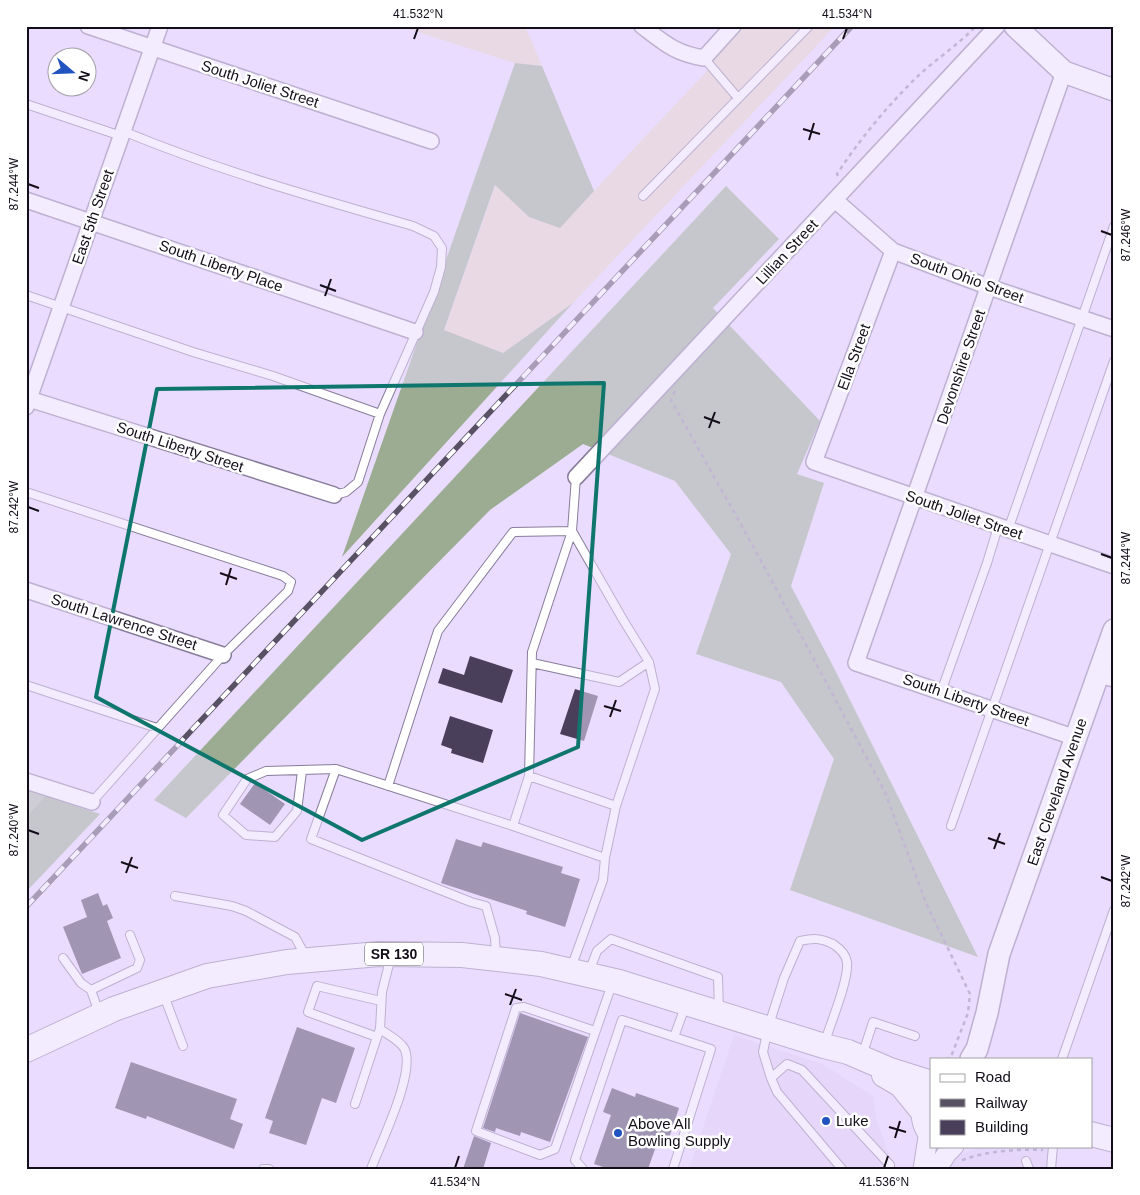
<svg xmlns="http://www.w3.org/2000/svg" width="1140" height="1195" font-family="Arial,sans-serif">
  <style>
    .built { fill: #dfcff7 }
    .industrial { fill: #e9d6c6 }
    .green { fill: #adbaa7 }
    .forest { fill: #9bac92 }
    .building { fill: #4a3f5b }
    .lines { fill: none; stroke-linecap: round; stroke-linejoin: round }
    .service-casing { stroke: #887c9b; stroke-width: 10 }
    .minor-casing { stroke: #887c9b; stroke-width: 18 }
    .tertiary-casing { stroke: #887c9b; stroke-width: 21 }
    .secondary-casing { stroke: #887c9b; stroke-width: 24 }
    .primary-casing { stroke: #887c9b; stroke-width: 26 }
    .path { stroke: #9188a1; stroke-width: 2.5; stroke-dasharray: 4 4; stroke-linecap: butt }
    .service { stroke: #fff; stroke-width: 8 }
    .minor { stroke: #fff; stroke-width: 15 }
    .tertiary { stroke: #fff; stroke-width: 19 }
    .secondary { stroke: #fff; stroke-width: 21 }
    .primary { stroke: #fff; stroke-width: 24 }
    .rail-casing { stroke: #585164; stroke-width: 5.5 }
    .rail { stroke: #fff; stroke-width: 4; stroke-dasharray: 11; stroke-linecap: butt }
    .marked { fill: none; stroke: #0f766e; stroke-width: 4; stroke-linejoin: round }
    .ticks { fill: none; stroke: #130e1a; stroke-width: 2 }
    .poi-dot { fill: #2154c1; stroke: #fff; stroke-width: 2 }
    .labels { text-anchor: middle; stroke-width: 5; stroke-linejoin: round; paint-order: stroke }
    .shield { fill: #fff; stroke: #5a565f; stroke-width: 1 }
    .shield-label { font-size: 14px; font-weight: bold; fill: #130e1a }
    .street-label { font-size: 15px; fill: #130e1a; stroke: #fff }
    .poi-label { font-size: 15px; fill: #130e1a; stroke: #fff; text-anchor: start }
    .neatline { fill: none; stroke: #130e1a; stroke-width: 2 }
    .ticks-label { font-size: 12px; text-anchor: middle; fill: #130e1a }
  </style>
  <rect width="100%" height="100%" fill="#e9dcfe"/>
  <path class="built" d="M 734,1035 L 822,1064 L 873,1096 L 876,1118 L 888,1152 L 897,1169 L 689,1169 Z
    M 994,1146 L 1056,1146 L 1056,1169 L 943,1169 L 952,1158 L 972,1150 Z"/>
  <path class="industrial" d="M 399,26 L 525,26 L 542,66 L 515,63 Z
    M 726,26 L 835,26 L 573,303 L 503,353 L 444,331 L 496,184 L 529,217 L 560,227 L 707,71 L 702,53 Z"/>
  <path class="green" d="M 26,790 L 45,796 L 26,817 Z"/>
  <path class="forest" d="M 515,63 L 542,66 L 594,191 L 560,228 L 529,217 L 495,185 L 444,330 L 503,353 L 573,303 L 342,557 Z
    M 726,186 L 779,239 L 713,308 L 820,421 L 797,474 L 824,483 L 791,586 L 834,668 L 978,957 L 790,890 L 834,759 L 781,682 L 696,654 L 731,554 L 675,481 L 583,444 L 490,510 L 186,818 L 154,800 Z
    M 45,796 L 100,814 L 26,892 L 26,817 Z"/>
  <path class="building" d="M 470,656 L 513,670 L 502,703 L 438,683 L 443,668 L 464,675 Z
    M 575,689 L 598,696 L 584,741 L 560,734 Z
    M 450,716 L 493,730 L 483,763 L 451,753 L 452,749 L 441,745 Z
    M 255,783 L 285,804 L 270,825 L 240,804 Z
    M 456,839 L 481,847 L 483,842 L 563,867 L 561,873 L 580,879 L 565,927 L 526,914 L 527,911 L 441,883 Z
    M 98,893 L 103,906 L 107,904 L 113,918 L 107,921 L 121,958 L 82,974 L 63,927 L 87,917 L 81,900 Z
    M 520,1013 L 588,1037 L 550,1142 L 521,1132 L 520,1136 L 496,1128 L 495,1132 L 483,1128 Z
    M 297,1027 L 355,1048 L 336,1103 L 322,1098 L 306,1145 L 269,1133 L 273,1121 L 265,1118 Z
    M 131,1062 L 237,1099 L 230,1119 L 243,1124 L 234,1149 L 147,1116 L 146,1119 L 115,1108 Z
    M 612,1088 L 635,1097 L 636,1093 L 679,1108 L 669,1138 L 660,1135 L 648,1169 L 609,1169 L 594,1164 L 611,1115 L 603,1112 Z
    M 474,1136 L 491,1143 L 483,1169 L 463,1169 Z"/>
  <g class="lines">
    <defs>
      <path id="service" d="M 704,58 L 738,98
        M 26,104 L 121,136
        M 123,131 C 217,170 315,198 413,226 L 434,236 L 442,248 L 441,267 L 434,292 L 380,414 L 358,482 L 346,492 L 334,495
        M 643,196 L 809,26
        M 26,295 L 193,352 L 273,376 L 380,414
        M 26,492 L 283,576 L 291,582 L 288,591 L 223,655 L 92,802
        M 1008,530 L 1114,226
        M 532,663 L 619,682 L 649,662
        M 26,685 L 157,728
        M 941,692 L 987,563 L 998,527
        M 336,769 L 311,839 L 471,902 L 486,906 L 495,938 L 496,956
        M 302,771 L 297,811 L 275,837 L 246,835 L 223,815 L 247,779 L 266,771 L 336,769 L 513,826
        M 529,776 L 616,806
        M 388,786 L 438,631 L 513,532 L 572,531 L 532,652 L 529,776 L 513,826 L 605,858
        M 951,826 L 1114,361
        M 175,896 L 232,906 L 246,911 L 295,937 L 306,957
        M 63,958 L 81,983 L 91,990
        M 571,968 L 603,880 L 605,858 L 616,806 L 655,689 L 649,662 L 622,618 L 572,531 L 576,477
        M 589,972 L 597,951 L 611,939 L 718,977 L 719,1011
        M 163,993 L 183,1046
        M 381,1001 L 317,986 L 308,1012 L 377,1037 L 380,1029 L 382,992 L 391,956
        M 99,1013 L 91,990 L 137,968 L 140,960 L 130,935
        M 595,1031 L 524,1007 L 516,1008 L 476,1131 L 540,1155 L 555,1149 L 612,984
        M 674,1037 L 685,1007
        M 824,1044 C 830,1025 849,980 847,962 C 846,955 839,948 833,944 C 820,938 814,938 800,941 L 784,978 L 768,1028 L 763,1052 L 771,1078 L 777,1092 L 842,1169
        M 862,1056 L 873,1022 L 915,1036
        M 1062,1059 L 1114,910
        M 771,1078 L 787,1064 L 802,1070 L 890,1165 L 890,1169
        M 355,1104 L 377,1037
        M 1026,1161 L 1029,1169
        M 263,1169 L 269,1169
        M 371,1169 C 380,1144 417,1071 404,1048 C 399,1040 388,1035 380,1029
        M 583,1169 L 575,1160 L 622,1020 L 711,1049 L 673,1169
        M 1051,1169 L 1053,1146"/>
      <path id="minor" d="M 88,26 L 431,141
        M 642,26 C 664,43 676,54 704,58 L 733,26
        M 1064,72 L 856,663 L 1076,738
        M 26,200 L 415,332
        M 835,200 L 893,251 L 989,287 L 1114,329
        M 893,251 L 814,462 L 1114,566
        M 26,398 L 334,495
        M 26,407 L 160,26
        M 576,477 L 997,26
        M 26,590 L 223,655
        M 1098,675 L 1114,679
        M 26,781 L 92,802"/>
      <path id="tertiary" d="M 923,1169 L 929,1131
        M 937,1169 L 947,1153 L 954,1146"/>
      <path id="secondary" d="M 1015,26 L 1064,72 L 1114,90
        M 971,1059 L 977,1049 L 987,1013 L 999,954 L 1114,630"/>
      <path id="primary" d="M 26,1050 L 114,1009 L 207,976 L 287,962 L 379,954 L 462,955 L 541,964 L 619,982 L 824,1046 L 848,1052 L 890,1070 L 931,1083
        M 884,1075 L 901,1085 L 923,1112
        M 927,1098 C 921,1110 923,1124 931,1134
        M 1091,1134 L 1114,1140"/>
    </defs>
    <use href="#service" class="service-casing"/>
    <use href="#minor" class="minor-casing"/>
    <use href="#tertiary" class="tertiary-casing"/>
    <use href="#secondary" class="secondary-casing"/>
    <use href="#primary" class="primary-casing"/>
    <path class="path" d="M 838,176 L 837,174 C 860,139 888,105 918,76 C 936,59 958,45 976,26
      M 675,391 L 671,400 L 753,546 L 885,792 L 926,903 L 970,994 L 968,1013 L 952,1054 L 947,1059
      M 962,1160 C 987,1151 1016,1149 1043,1150"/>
    <use href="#service" class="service"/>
    <use href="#minor" class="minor"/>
    <use href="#tertiary" class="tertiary"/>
    <use href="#secondary" class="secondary"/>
    <use href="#primary" class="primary"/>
    <defs>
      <path id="rail" d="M 26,907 L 852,26"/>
    </defs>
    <use href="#rail" class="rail-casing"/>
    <use href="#rail" class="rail"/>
  </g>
  <path d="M0 0H1140V1195H0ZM 604,383 L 578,747 L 362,840 L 96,697 L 157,389 Z" fill="#e9dcfe" fill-opacity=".55" fill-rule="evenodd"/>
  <path class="marked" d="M 604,383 L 578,747 L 362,840 L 96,697 L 157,389 Z"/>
  <path class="ticks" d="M 414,39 L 418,28M 843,39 L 847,28M 803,129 L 820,134M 809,140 L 814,123M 28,184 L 39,188M 1101,231 L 1112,235M 320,285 L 336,291M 325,296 L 331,279M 704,417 L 720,423M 709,428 L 715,412M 28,507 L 39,511M 1101,554 L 1112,558M 220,573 L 237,579M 226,585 L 231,568M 604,706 L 621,711M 610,717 L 616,700M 28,830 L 39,834M 988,838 L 1005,844M 994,849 L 1000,833M 121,862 L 138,868M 126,873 L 132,857M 1101,877 L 1112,881M 505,994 L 522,1000M 510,1005 L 516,989M 889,1127 L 906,1132M 895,1138 L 900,1121M 455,1168 L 459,1156M 884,1168 L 888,1156"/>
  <g class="poi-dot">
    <circle cx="826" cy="1121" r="5"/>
    <circle cx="618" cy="1133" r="5"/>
  </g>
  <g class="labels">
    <rect class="shield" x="365" y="942.5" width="58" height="23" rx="4"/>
    <g class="shield-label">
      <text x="394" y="959">SR 130</text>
    </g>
    <g class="street-label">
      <text transform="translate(260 84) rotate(18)" y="5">South Joliet Street</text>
      <text transform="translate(93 217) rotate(-71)" y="5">East 5th Street</text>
      <text transform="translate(787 252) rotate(-47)" y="5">Lillian Street</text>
      <text transform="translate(221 266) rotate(19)" y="5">South Liberty Place</text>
      <text transform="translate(967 278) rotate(20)" y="5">South Ohio Street</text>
      <text transform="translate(854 357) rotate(-70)" y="5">Ella Street</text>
      <text transform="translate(961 367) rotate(-71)" y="5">Devonshire Street</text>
      <text transform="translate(180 447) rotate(18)" y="5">South Liberty Street</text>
      <text transform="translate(964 515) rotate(19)" y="5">South Joliet Street</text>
      <text transform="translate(124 622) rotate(18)" y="5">South Lawrence Street</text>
      <text transform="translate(966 700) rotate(19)" y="5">South Liberty Street</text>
      <text transform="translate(1057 792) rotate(-71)" y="5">East Cleveland Avenue</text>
    </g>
    <g class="poi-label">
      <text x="836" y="1126">Luke</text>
      <text x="628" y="1129">Above All<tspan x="628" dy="17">Bowling Supply</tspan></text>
    </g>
  </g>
  <rect width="1140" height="1195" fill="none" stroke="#ffffff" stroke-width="55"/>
  <rect x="930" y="1058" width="162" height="90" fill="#ffffff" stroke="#a19fa3"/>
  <rect x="940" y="1074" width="25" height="8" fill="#ffffff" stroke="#a19fa3"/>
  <text x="975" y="1082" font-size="15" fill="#130e1a">Road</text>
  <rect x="940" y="1099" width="25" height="8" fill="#585164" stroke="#a19fa3"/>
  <text x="975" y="1108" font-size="15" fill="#130e1a">Railway</text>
  <rect x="940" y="1120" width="25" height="15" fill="#4a3f5b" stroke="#a19fa3"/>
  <text x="975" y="1132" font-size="15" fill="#130e1a">Building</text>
  <g transform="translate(72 72) rotate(109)"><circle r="24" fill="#ffffff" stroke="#a19fa3"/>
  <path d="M0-4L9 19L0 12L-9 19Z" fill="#2154c1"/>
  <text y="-8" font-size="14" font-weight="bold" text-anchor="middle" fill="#130e1a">N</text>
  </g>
  <rect x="28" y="28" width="1084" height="1140" class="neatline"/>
  <g class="ticks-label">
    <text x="418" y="18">41.532°N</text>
    <text x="847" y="18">41.534°N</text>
    <text transform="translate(14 184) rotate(-90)" y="4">87.244°W</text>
    <text transform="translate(1126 235) rotate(-90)" y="4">87.246°W</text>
    <text transform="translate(14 507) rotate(-90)" y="4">87.242°W</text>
    <text transform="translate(1126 558) rotate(-90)" y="4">87.244°W</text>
    <text transform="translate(14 830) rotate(-90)" y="4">87.240°W</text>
    <text transform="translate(1126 881) rotate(-90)" y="4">87.242°W</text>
    <text x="455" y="1186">41.534°N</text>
    <text x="884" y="1186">41.536°N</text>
  </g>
</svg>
